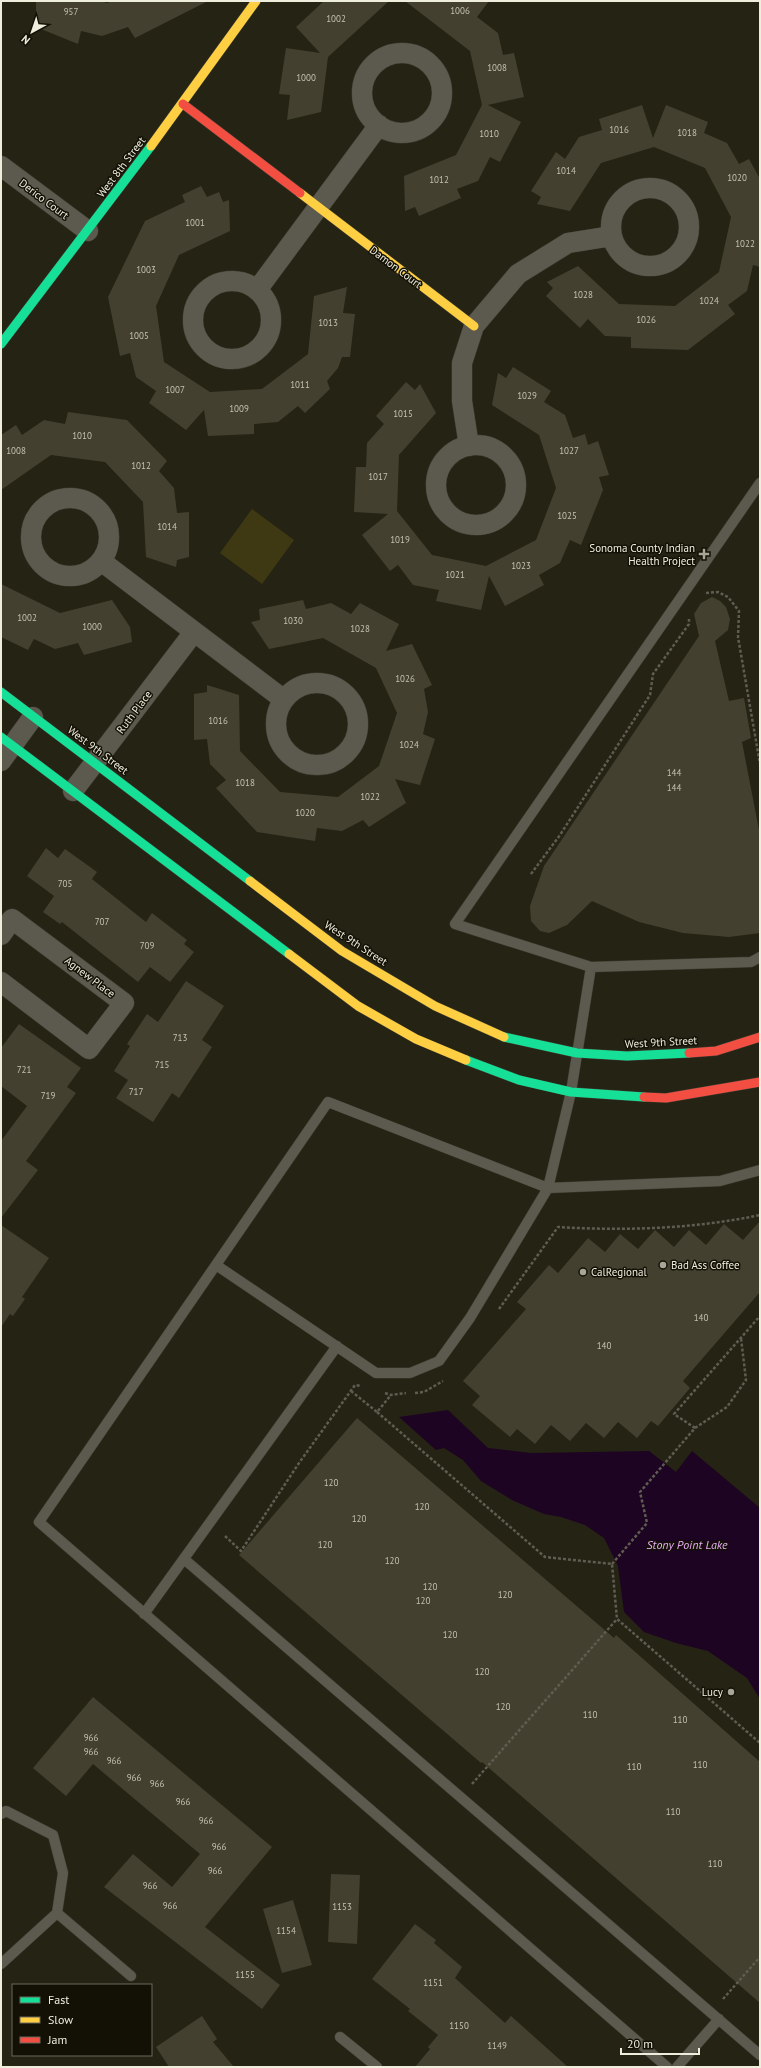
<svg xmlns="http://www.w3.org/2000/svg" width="761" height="2068" font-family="'PT Sans',sans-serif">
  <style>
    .green { fill: #3f3913 }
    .water { fill: #1d0422 }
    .building { fill: #43402f }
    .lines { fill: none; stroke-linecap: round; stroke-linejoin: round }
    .lane-casing { stroke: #3f3e32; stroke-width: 11 }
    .street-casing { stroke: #3f3e32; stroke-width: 21 }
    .fast-casing { stroke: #3f3e32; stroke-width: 10 }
    .slow-casing { stroke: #3f3e32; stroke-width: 10 }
    .jam-casing { stroke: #3f3e32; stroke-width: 10 }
    .path { stroke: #5f5d51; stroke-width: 2.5; stroke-dasharray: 3 2; stroke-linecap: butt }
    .lane { stroke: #5c5a4e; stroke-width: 10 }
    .street { stroke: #5c5a4e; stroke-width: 20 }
    .fast { stroke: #16e098; stroke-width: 9 }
    .slow { stroke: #ffcf43; stroke-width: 9 }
    .jam { stroke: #f24e42; stroke-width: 9 }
    .poi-dot { fill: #a8a696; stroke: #131106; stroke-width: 1.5 }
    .labels { text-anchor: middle; stroke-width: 3; stroke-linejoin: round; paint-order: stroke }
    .number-label { font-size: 9px; fill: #c4c2b1 }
    .street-label { font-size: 11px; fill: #efeddc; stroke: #131106 }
    .poi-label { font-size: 11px; fill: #efeddc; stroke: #131106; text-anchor: end }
    .water-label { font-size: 12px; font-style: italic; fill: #e8a9f6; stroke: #131106 }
  </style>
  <rect width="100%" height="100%" fill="#252314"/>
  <path class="green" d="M 252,509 L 294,540 L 262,584 L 220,553 Z"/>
  <path class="water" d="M 448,1410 L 488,1448 L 531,1453 L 649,1451 L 676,1472 L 692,1451 L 760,1508 L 760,1699 L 747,1678 L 708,1651 L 676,1643 L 644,1632 L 624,1612 L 618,1566 L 604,1538 L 585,1525 L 561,1517 L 544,1514 L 512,1500 L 481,1481 L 463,1460 L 444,1448 L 436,1450 L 399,1417 Z"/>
  <path class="building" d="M 36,1 L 100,1 L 107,3 L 112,1 L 208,1 L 135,38 L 128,27 L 102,36 L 81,31 L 78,44 L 36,27 Z
    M 324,1 L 389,1 L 328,57 L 321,112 L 287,120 L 290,95 L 279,94 L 286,48 L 320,53 L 296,27 Z
    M 405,1 L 489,1 L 477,17 L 498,33 L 503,55 L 514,53 L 524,97 L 488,105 L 521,122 L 500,162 L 490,157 L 478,181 L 457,189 L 461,198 L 419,216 L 415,207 L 405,211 L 404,176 L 456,155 L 482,105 L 470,51 Z
    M 642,105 L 653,138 L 666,105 L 708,122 L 704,133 L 727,143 L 739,164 L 749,159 L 760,179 L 760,267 L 753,265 L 747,291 L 728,305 L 735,314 L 688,350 L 631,348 L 631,337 L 605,336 L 588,319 L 580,328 L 546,296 L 553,288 L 547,282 L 578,266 L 619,304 L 675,306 L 719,272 L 731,217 L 705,168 L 654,147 L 601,163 L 570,211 L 537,204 L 541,197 L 531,191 L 556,152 L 565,159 L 579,137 L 602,130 L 599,119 Z
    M 201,186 L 207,197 L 219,192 L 223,202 L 229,200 L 230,231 L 179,255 L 156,306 L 164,362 L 210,392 L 262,389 L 308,354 L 314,296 L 347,287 L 343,313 L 355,314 L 350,357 L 342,357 L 338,368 L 327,381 L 330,389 L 305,413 L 298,406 L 278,422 L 254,424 L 254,434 L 208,436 L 204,410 L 186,430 L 149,403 L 156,391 L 136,377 L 130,353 L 120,356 L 108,297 L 145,221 L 185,202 L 182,195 Z
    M 513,367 L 551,391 L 544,402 L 565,415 L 573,438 L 585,434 L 588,445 L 598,441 L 609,475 L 599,477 L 603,490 L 581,545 L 570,540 L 560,563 L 539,575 L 544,585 L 505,606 L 489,576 L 481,610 L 436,601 L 439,590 L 413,585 L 398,565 L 390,571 L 362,535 L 388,514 L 354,512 L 356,467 L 366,467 L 367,443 L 384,424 L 376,416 L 406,382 L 415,390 L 420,384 L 436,413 L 399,455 L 397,511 L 432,555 L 486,566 L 536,540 L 556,488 L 539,435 L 492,405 L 498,373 L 506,378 Z
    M 68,412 L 127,420 L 167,461 L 159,471 L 174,488 L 177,513 L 189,512 L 189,557 L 177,560 L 176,567 L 146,557 L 143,502 L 105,462 L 51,455 L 1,490 L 1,435 L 16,425 L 22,435 L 44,420 L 65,424 Z
    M 1,584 L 60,613 L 112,600 L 130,627 L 132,642 L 84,655 L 78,643 L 55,649 L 34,639 L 28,650 L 1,637 Z
    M 712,597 L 720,601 L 726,607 L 730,619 L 728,630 L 715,641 L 729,701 L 744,698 L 751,738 L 742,742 L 760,835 L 760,933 L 729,937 L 683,933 L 639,922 L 592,901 L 567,925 L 549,933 L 540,931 L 531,921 L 530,906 L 544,866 L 699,636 L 694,614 L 701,603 Z
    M 303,600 L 306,609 L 331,603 L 351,614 L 360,603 L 399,624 L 386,651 L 412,644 L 432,685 L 424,689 L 428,712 L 423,734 L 435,739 L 420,785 L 395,779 L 406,803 L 369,827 L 363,820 L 342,831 L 317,828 L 315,841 L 257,832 L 216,788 L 226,780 L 210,764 L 207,739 L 194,740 L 194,694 L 207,692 L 207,685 L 239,695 L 240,751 L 280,792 L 338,797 L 379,766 L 397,713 L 376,668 L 323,638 L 269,649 L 251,622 L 260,620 L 259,609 Z
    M 46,848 L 58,858 L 65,849 L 97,872 L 92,879 L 146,922 L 152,913 L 187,940 L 184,944 L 194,952 L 170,982 L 150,967 L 138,982 L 62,922 L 60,924 L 43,912 L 54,896 L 27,876 Z
    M 186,981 L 224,1006 L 202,1040 L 212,1047 L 179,1098 L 172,1093 L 153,1122 L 116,1098 L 128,1080 L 114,1071 L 130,1046 L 127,1044 L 147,1014 L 158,1022 Z
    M 19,1024 L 81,1068 L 67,1087 L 76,1093 L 26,1161 L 38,1170 L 1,1218 L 1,1141 L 27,1106 L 1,1086 L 1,1048 Z
    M 760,1221 L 760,1292 L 683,1381 L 690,1388 L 658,1426 L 651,1421 L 637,1438 L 618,1422 L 604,1438 L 586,1423 L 570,1441 L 551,1425 L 535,1444 L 517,1429 L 510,1437 L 472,1405 L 480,1396 L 463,1381 L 526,1309 L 517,1302 L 549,1265 L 558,1273 L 588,1238 L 605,1252 L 620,1234 L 638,1249 L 655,1230 L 674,1247 L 689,1230 L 706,1245 L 724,1224 L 743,1240 Z
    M 1,1225 L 49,1258 L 22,1297 L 25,1299 L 13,1316 L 10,1314 L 1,1327 Z
    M 357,1418 L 614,1638 L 616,1635 L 760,1762 L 760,2003 L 482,1762 L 481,1763 L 239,1555 Z
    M 93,1697 L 272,1847 L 205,1927 L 280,1985 L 262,2009 L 104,1887 L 133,1854 L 172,1887 L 200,1854 L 93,1764 L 66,1796 L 33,1768 Z
    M 331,1874 L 360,1875 L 357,1944 L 328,1942 Z
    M 293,1900 L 312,1965 L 282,1973 L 263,1909 Z
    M 415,1924 L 436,1940 L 434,1943 L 462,1967 L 455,1978 L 505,2023 L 511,2016 L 568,2067 L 415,2067 L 430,2049 L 428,2047 L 438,2035 L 408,2011 L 410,2009 L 372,1979 Z
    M 202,2016 L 217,2039 L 213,2042 L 234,2067 L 169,2067 L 156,2047 Z"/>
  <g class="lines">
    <defs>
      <path id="lane" d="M 591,967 L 455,924 L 760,483
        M 216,1265 L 376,1373 L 410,1373 L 439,1361 L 470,1318 L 548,1188 L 571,1092 L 591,967 L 751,962 L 760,957
        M 184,1559 L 760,2055
        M 144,1614 L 337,1346
        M 1,1814 L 6,1811 L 53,1835 L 63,1873 L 57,1913 L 1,1964
        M 57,1913 L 131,1976
        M 340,2037 L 377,2067
        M 667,2067 L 39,1522 L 328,1102 L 548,1188 L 720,1181 L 760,1170
        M 677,2067 L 719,2019"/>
      <path id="street" d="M362 93a40 40 0 1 1 80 0a40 40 0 1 1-80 0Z
        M 1,166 L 88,231
        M611 227a39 39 0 1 1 78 0a39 39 0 1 1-78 0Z
        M193 320a39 39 0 1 1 78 0a39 39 0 1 1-78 0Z
        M 257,290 L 379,125
        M436 485a40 40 0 1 1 80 0a40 40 0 1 1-80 0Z
        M 469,446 L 462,401 L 462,363 L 474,326 L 518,274 L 568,243 L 612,236
        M31 537a39 39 0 1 1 78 0a39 39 0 1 1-78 0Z
        M 101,561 L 283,699
        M276 724a41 41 0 1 1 82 0a41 41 0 1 1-82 0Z
        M 1,761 L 33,717
        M 73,791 L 194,632
        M 1,935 L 12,919 L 124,1003 L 89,1049 L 1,982"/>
      <path id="fast" d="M 1,344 L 151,146
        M 1,692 L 250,881
        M 1,737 L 289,954
        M 504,1037 L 577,1053 L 627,1056 L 689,1053
        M 466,1060 L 519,1080 L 571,1092 L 644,1097"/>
      <path id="slow" d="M 151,146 L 256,1
        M 300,193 L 474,326
        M 250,881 L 342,951 L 435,1006 L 504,1037
        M 289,954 L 358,1006 L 416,1039 L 466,1060"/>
      <path id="jam" d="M 183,104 L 300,193
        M 689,1053 L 716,1051 L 760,1037
        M 644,1097 L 666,1098 L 760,1082"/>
    </defs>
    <use href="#lane" class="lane-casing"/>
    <use href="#street" class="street-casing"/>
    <use href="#fast" class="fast-casing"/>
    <use href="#slow" class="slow-casing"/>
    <use href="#jam" class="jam-casing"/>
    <path class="path" d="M 706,593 L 718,592 L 728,597 L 739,611 L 738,637 L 760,764
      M 531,874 L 560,835 L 650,695 L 653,674 L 689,624 L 689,619
      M 499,1309 L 558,1227 C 624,1231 694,1229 760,1215
      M 351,1391 L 377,1412 L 391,1395
      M 385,1393 L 391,1395 L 406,1393
      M 415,1393 L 424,1392 L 443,1381
      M 377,1412 L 545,1557 L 612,1564 L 617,1619 L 760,1743
      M 695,1428 L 727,1407 L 746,1380 L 741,1338
      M 225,1536 L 241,1551 L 299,1463 L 355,1385 L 361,1386
      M 612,1564 L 647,1523 L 640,1492 L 695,1428 L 674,1414 L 760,1316
      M 472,1784 L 617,1619
      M 723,1999 L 760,1957"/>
    <use href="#lane" class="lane"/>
    <use href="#street" class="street"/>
    <use href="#fast" class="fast"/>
    <use href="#slow" class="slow"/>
    <use href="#jam" class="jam"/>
  </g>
  <g class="poi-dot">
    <path d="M702 548h4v4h4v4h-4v4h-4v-4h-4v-4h4z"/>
    <circle cx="663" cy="1265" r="4"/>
    <circle cx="583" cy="1272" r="4"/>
    <circle cx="731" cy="1692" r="4"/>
  </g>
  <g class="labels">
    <g class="number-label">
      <text x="460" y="14">1006</text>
      <text x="71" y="15">957</text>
      <text x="336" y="22">1002</text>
      <text x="497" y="71">1008</text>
      <text x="306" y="81">1000</text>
      <text x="619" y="133">1016</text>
      <text x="687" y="136">1018</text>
      <text x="489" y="137">1010</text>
      <text x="566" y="174">1014</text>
      <text x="737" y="181">1020</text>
      <text x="439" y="183">1012</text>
      <text x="195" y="226">1001</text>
      <text x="745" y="247">1022</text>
      <text x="146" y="273">1003</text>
      <text x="583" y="298">1028</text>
      <text x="709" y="304">1024</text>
      <text x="646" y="323">1026</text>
      <text x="328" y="326">1013</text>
      <text x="139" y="339">1005</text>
      <text x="300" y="388">1011</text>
      <text x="175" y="393">1007</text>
      <text x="527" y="399">1029</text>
      <text x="239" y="412">1009</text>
      <text x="403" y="417">1015</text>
      <text x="82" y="439">1010</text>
      <text x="16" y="454">1008</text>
      <text x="569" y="454">1027</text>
      <text x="141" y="469">1012</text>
      <text x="378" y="480">1017</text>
      <text x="567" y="519">1025</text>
      <text x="167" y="530">1014</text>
      <text x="400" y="543">1019</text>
      <text x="521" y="569">1023</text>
      <text x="455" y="578">1021</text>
      <text x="27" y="621">1002</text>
      <text x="293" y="624">1030</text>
      <text x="92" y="630">1000</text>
      <text x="360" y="632">1028</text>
      <text x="405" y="682">1026</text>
      <text x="218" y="724">1016</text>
      <text x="409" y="748">1024</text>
      <text x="674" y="776">144</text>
      <text x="245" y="786">1018</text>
      <text x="674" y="791">144</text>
      <text x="370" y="800">1022</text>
      <text x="305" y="816">1020</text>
      <text x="65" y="887">705</text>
      <text x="102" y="925">707</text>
      <text x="147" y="949">709</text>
      <text x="180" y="1041">713</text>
      <text x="162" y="1068">715</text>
      <text x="24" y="1073">721</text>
      <text x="136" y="1095">717</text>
      <text x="48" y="1099">719</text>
      <text x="701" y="1321">140</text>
      <text x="604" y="1349">140</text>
      <text x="331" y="1486">120</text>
      <text x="422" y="1510">120</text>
      <text x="359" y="1522">120</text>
      <text x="325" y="1548">120</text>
      <text x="392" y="1564">120</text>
      <text x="430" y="1590">120</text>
      <text x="505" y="1598">120</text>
      <text x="423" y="1604">120</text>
      <text x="450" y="1638">120</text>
      <text x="482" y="1675">120</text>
      <text x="503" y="1710">120</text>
      <text x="590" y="1718">110</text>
      <text x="680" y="1723">110</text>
      <text x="91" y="1741">966</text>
      <text x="91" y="1755">966</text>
      <text x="114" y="1764">966</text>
      <text x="700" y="1768">110</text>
      <text x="634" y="1770">110</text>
      <text x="134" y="1781">966</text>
      <text x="157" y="1787">966</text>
      <text x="183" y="1805">966</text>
      <text x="673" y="1815">110</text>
      <text x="206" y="1824">966</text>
      <text x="219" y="1850">966</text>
      <text x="715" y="1867">110</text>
      <text x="215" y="1874">966</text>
      <text x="150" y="1889">966</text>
      <text x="170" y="1909">966</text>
      <text x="342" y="1910">1153</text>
      <text x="286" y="1934">1154</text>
      <text x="245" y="1978">1155</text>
      <text x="433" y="1986">1151</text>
      <text x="459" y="2029">1150</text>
      <text x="497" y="2049">1149</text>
    </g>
    <g class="street-label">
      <text transform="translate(121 167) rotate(-53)" y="4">West 8th Street</text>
      <text transform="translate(44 199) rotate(37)" y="4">Derico Court</text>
      <text transform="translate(396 267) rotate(37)" y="4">Damon Court</text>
      <text transform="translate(134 712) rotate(-53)" y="4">Ruth Place</text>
      <text transform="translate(98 750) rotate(37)" y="4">West 9th Street</text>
      <text transform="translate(356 943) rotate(33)" y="4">West 9th Street</text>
      <text transform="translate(90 977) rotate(37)" y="4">Agnew Place</text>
      <text transform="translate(661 1042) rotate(-3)" y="4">West 9th Street</text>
    </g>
    <g class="poi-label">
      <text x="695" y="552">Sonoma County Indian<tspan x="695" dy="13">Health Project</tspan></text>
      <text x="671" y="1269" text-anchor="start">Bad Ass Coffee</text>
      <text x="591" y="1276" text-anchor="start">CalRegional</text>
      <text x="723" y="1696">Lucy</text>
    </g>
    <g class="water-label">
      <text x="687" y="1549">Stony Point Lake</text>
    </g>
  </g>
  <rect width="761" height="2068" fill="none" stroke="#efeddc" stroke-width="4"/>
  <rect x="12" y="1984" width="140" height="72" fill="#131106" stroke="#6b695c"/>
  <rect x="20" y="1997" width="20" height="6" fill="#16e098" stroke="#6b695c"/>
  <text x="48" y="2004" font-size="12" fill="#efeddc">Fast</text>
  <rect x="20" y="2017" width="20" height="6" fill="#ffcf43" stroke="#6b695c"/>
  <text x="48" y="2024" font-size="12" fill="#efeddc">Slow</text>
  <rect x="20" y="2037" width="20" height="6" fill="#f24e42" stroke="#6b695c"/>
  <text x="48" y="2044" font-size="12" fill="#efeddc">Jam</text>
  <g transform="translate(32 32) rotate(220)" stroke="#131106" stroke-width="3" paint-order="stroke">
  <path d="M0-3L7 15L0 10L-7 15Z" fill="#efeddc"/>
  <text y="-6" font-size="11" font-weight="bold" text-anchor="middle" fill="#efeddc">N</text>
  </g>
  <path d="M621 2048v6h78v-6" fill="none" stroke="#efeddc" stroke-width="2"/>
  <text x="627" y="2048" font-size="12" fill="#efeddc" stroke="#131106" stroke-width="3" paint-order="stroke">20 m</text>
</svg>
